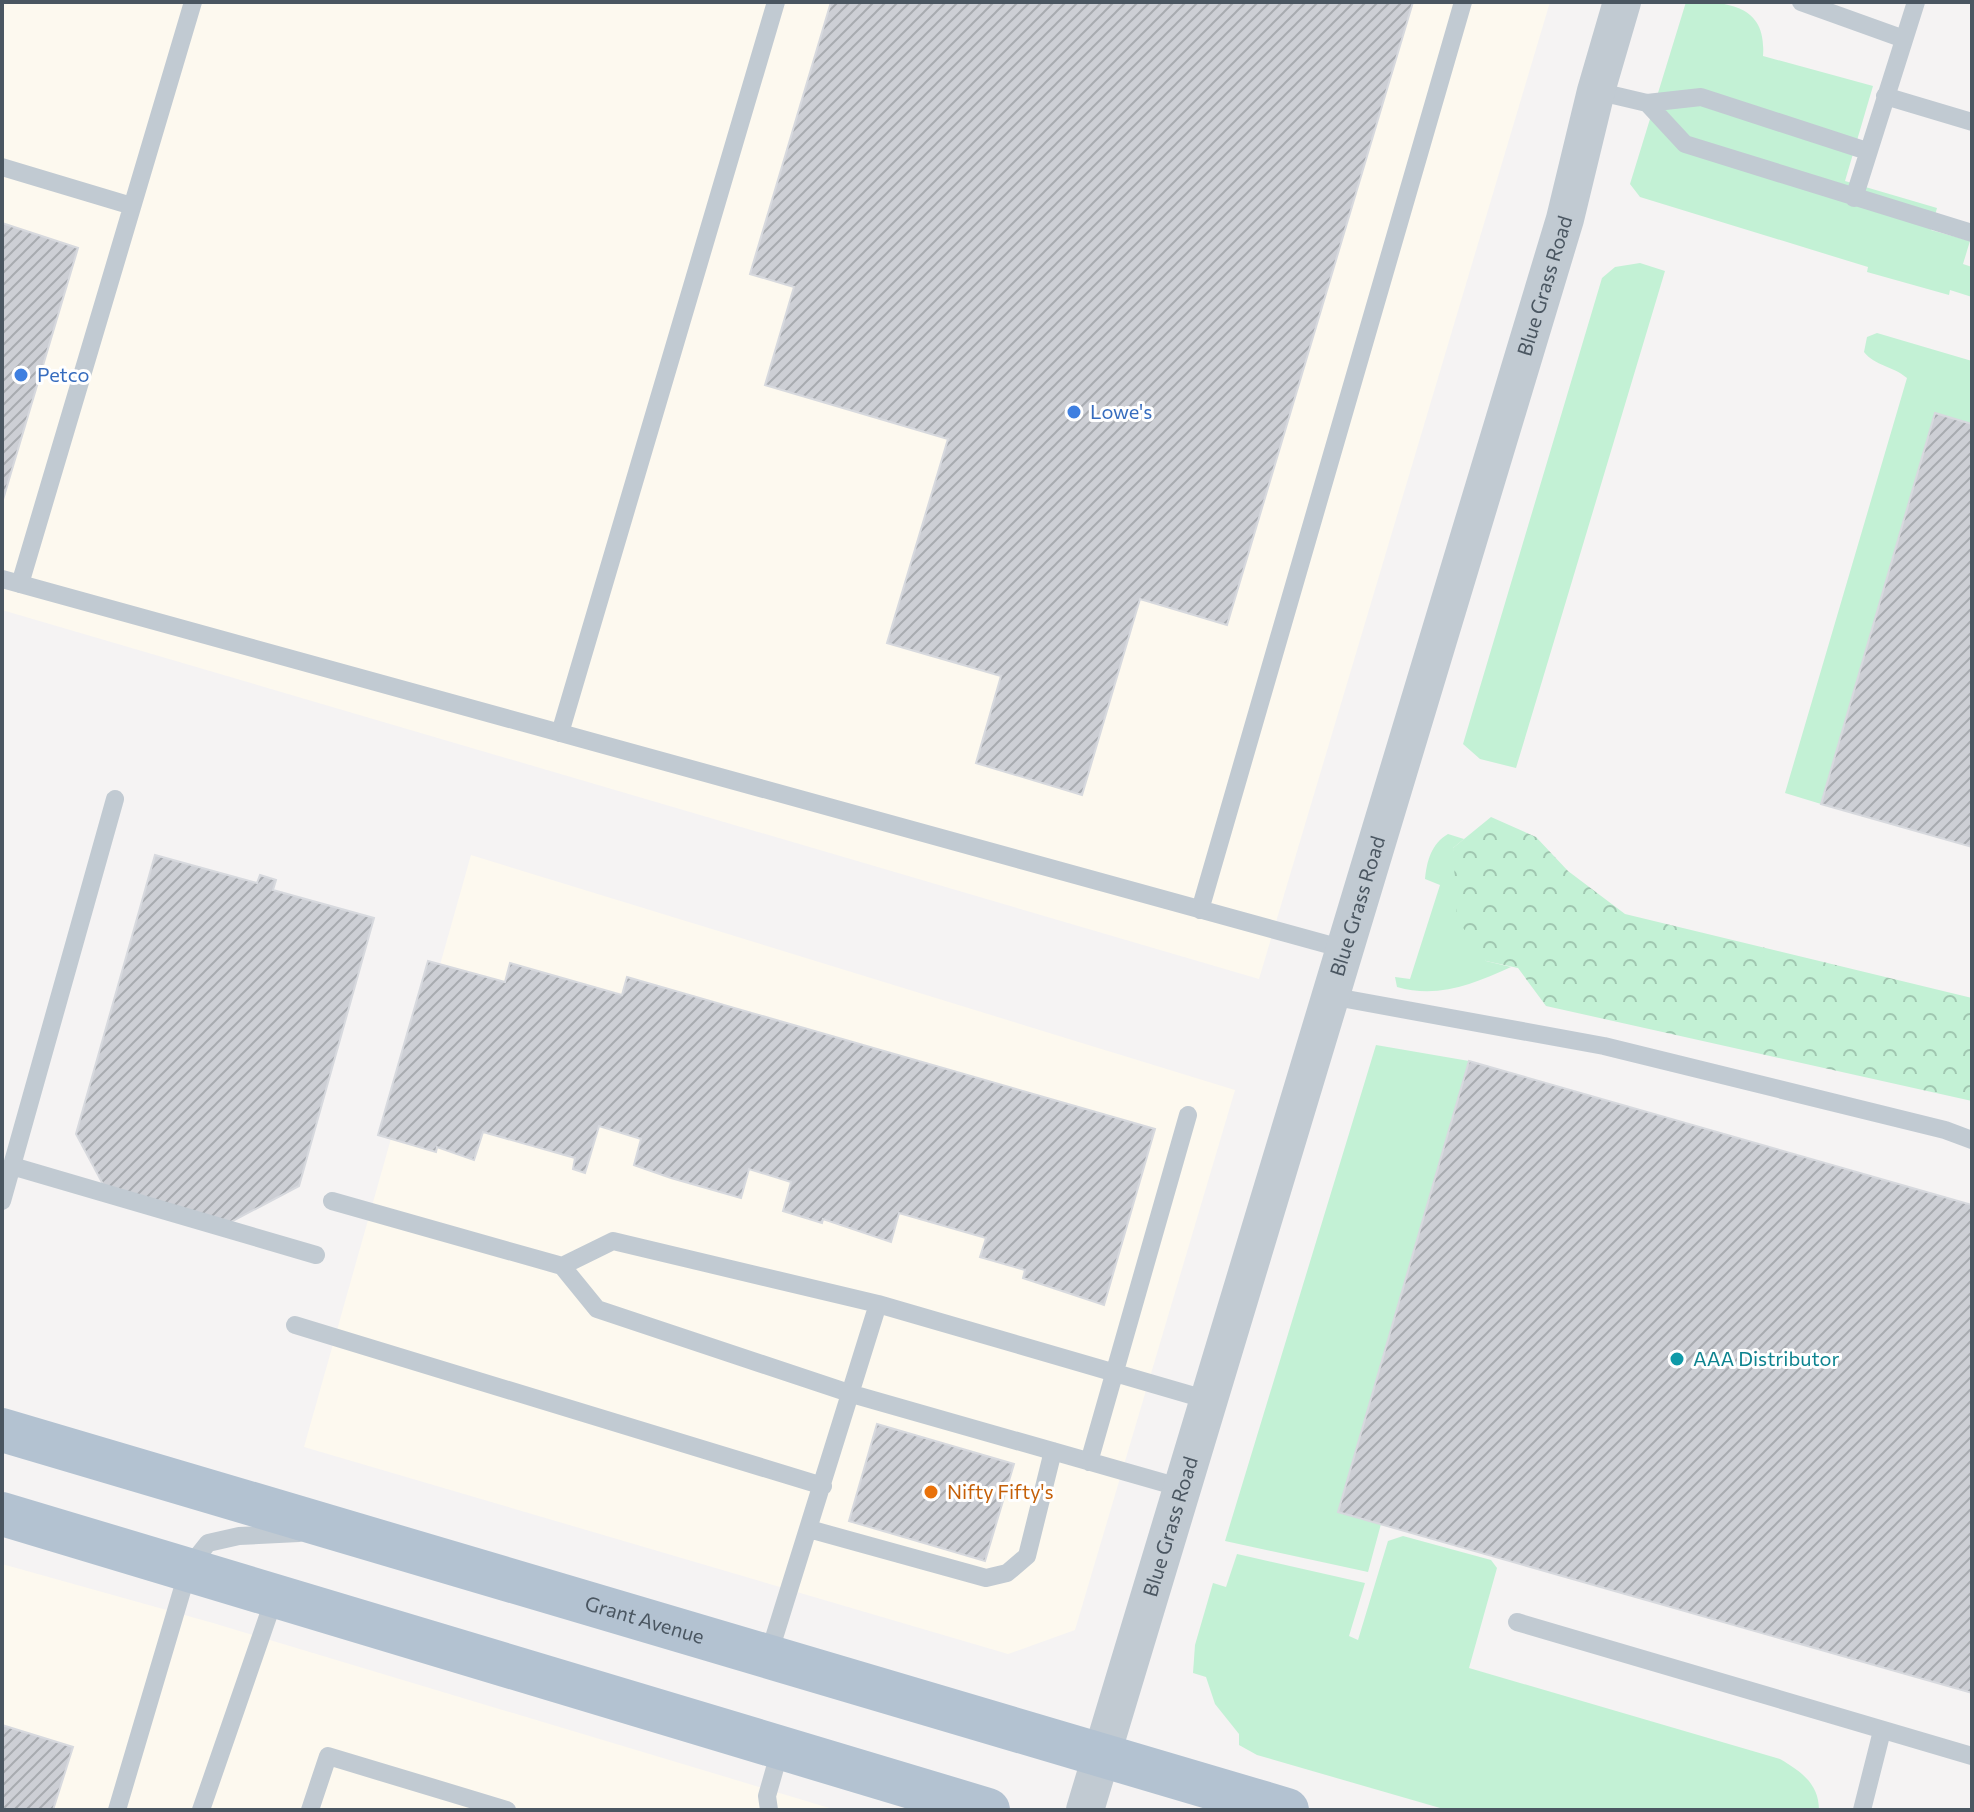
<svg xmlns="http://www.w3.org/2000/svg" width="1974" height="1812" font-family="Commissioner,sans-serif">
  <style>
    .commercial { fill: #fdf9ef }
    .grass { fill: #c3f1d5 }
    .forest { fill: url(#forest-crowns) }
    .building { fill: url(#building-hatch); stroke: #d7d9de; stroke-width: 2 }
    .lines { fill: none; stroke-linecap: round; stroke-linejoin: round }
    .service { stroke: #c1cad2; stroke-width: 18 }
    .minor { stroke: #c1cad2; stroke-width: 38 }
    .primary { stroke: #b3c2d1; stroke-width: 44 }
    .shop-dot { fill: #3f7fe0; stroke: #fff; stroke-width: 3 }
    .culture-dot { fill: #0f9aa8; stroke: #fff; stroke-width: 3 }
    .food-dot { fill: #e8710a; stroke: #fff; stroke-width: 3 }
    .labels { text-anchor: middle; stroke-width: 6; stroke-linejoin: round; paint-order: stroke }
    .street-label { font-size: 20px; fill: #4a5661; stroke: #fff }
    .shop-label { font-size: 20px; fill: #366cbe; stroke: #fff; text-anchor: start }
    .culture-label { font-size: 20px; fill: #0d838f; stroke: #fff; text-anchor: start }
    .food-label { font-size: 20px; fill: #c56008; stroke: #fff; text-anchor: start }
  </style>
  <defs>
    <pattern id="forest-crowns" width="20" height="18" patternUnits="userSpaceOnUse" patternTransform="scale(2)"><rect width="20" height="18" fill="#c3f1d5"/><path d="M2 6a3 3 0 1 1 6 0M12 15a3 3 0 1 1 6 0" fill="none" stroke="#a0c6b0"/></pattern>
    <pattern id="building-hatch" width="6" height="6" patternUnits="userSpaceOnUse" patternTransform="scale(2)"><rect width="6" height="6" fill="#cdcfd5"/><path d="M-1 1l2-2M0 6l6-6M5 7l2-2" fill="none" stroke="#a8abb0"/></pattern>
  </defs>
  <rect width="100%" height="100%" fill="#f5f3f3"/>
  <path class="commercial" d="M 2,2 L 1550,2 L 1259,979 L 2,610 Z
    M 471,855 L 1235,1090 L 1075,1630 L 1008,1654 L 304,1447 Z
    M 2,1564 L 213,1623 L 836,1810 L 2,1810 Z"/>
  <path class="grass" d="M 1686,2 C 1726,2 1767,3 1763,56 L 1873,86 L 1845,181 L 1937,208 L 1931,230 L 1970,241 L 1963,264 L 1972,267 L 1972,297 L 1950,290 L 1949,295 L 1867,272 L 1868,267 L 1640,197 L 1630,184 Z
    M 1640,263 L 1665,271 L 1516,768 L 1480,759 L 1463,744 L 1602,278 L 1615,267 Z
    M 1877,333 L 1972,361 L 1972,424 L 1935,414 L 1821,804 L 1785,793 L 1907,378 C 1893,366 1875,366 1864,352 L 1867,337 Z
    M 1448,834 L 1464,839 L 1453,848 L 1486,961 L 1511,967 C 1473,984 1438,999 1397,987 L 1395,977 L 1410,979 L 1440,885 L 1425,879 C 1427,861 1431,844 1448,834 Z
    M 1376,1045 L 1469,1061 L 1339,1511 L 1381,1524 L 1368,1572 L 1225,1541 Z
    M 1403,1536 L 1491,1560 L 1497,1568 L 1469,1668 L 1780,1759 C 1800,1771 1819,1783 1819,1810 L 1447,1810 L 1257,1755 L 1239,1745 L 1239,1734 L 1215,1704 L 1206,1677 L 1193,1673 L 1195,1645 L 1213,1583 L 1226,1587 L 1237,1554 L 1365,1583 L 1349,1636 L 1358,1640 L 1388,1541 Z"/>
  <path class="forest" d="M 1491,817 L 1536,837 L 1568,871 L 1625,914 L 1972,998 L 1972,1101 L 1546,1006 L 1518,968 L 1486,961 L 1457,919 L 1453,848 Z"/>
  <path class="building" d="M 831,2 L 1413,2 L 1227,625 L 1140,599 L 1082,795 L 976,763 L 1001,676 L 887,643 L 948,439 L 765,385 L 794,287 L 750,274 Z
    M 2,223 L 78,248 L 2,503 Z
    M 1935,413 L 1972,424 L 1972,847 L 1821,804 Z
    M 155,855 L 257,883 L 260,875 L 276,880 L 273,890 L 374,918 L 299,1186 L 229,1223 L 105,1188 L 76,1134 Z
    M 428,961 L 505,982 L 510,963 L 622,995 L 627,977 L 1155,1129 L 1104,1305 L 1023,1278 L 1025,1270 L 980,1257 L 986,1238 L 899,1213 L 891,1242 L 823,1219 L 822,1223 L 783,1211 L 791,1182 L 749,1169 L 741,1198 L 671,1178 L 634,1165 L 641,1139 L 599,1126 L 585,1173 L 573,1169 L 575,1158 L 483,1132 L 474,1160 L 437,1147 L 436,1152 L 378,1135 Z
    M 1469,1061 L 1972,1205 L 1972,1693 L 1338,1512 Z
    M 877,1424 L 1014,1464 L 985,1561 L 849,1521 Z
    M 2,1725 L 73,1747 L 53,1810 L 2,1810 Z"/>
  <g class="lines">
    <path class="service" d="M 1801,2 L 1904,39
      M 1596,91 L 1647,103
      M 1885,96 L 1972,122
      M 1867,151 L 1701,97 L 1647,103 L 1685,144 L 1972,233
      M 2,167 L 132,206
      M 1854,198 L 1916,2
      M 2,579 L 1344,949
      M 20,584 L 193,2
      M 560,733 L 776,2
      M 1200,910 L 1463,2
      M 1330,996 L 1604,1046 L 1945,1130 L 1972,1140
      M 12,1166 L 316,1255
      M 2,1201 L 115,799
      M 332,1201 L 562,1266 L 613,1241 L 878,1304 L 1208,1400
      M 562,1266 L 597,1309 L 852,1394 L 1182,1488
      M 295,1325 L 823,1486
      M 1089,1462 L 1188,1115
      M 809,1529 L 986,1578 L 1007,1573 L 1027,1556 L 1053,1451
      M 1517,1622 L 1972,1756
      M 768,1657 L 878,1304
      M 117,1810 L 189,1567 L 208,1543 L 239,1536 L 299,1533
      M 201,1810 L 275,1596
      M 310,1810 L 328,1756 L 507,1810
      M 769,1810 L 767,1796 L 781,1747
      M 1862,1810 L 1882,1731"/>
    <path class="minor" id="s1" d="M 1085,1810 L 1565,219 L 1596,91 L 1622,2"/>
    <g class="primary">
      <path id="s2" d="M 2,1430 L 1287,1810"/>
      <path d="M 2,1514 L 988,1810"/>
    </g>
  </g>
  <g class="shop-dot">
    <circle cx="21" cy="375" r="8"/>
    <circle cx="1074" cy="412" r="8"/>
  </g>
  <circle class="culture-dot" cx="1677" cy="1359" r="8"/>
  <circle class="food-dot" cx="931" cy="1492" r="8"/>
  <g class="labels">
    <g class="street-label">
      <text dy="7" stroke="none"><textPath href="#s1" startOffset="1592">Blue Grass Road</textPath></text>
      <text dy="7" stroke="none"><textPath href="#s1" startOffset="944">Blue Grass Road</textPath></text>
      <text dy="7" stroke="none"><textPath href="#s1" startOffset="296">Blue Grass Road</textPath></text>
      <text dy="7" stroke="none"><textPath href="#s2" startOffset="670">Grant Avenue</textPath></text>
    </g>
    <g class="shop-label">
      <text x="37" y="382">Petco</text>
      <text x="1090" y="419">Lowe's</text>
    </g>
    <g class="culture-label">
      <text x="1693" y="1366">AAA Distributor</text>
    </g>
    <g class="food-label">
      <text x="947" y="1499">Nifty Fifty's</text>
    </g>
  </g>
  <rect width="1974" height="1812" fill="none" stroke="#4a5661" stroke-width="8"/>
</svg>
